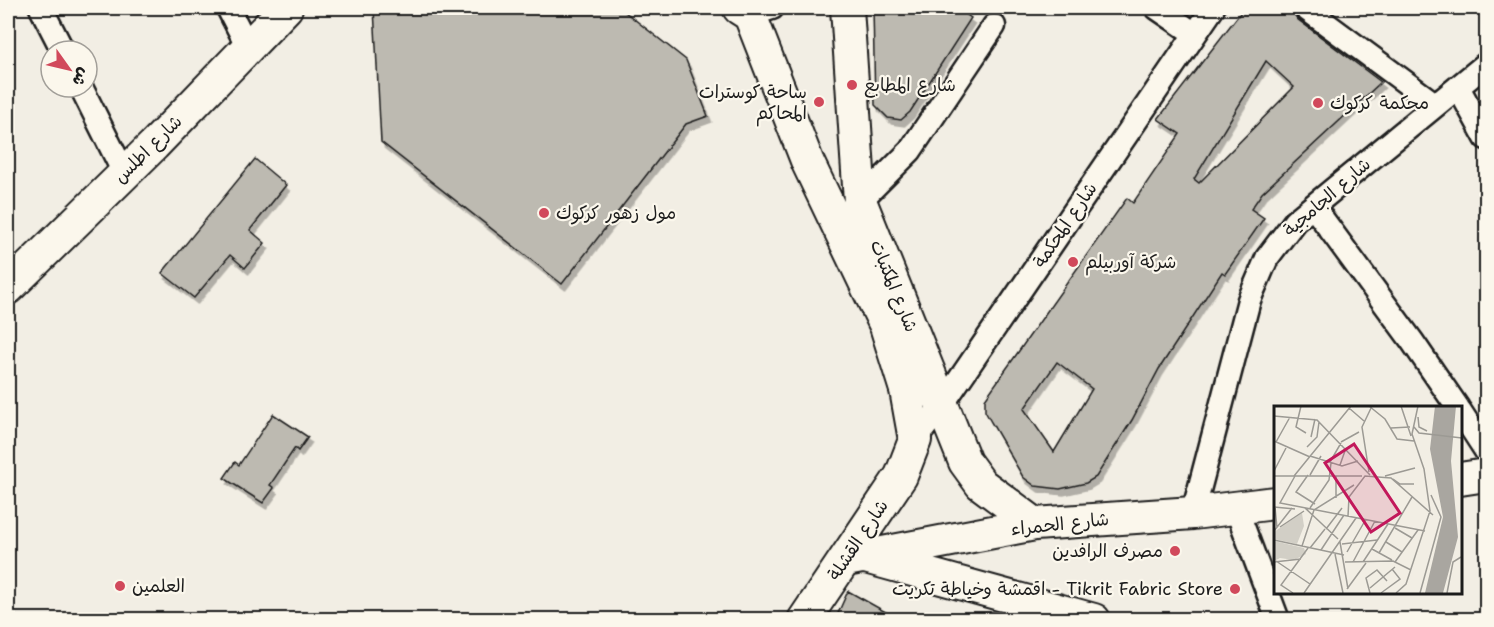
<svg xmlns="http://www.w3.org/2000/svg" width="1494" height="627" font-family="'Shantell Sans','Playpen Sans Arabic',sans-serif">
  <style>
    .building { fill: #bdbab1; stroke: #1c1c1c; stroke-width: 1.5; fill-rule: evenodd; filter: url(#shadow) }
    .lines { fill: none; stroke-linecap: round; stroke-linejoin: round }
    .street-casing { stroke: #1c1c1c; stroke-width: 27 }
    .secondary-casing { stroke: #1c1c1c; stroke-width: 36 }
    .street { stroke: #fbf7ec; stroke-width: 22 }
    .secondary { stroke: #fbf7ec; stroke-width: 32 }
    .poi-dot { fill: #d1495b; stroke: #fbf7ec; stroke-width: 2 }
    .labels { text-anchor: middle; stroke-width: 4.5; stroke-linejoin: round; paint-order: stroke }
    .poi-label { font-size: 18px; fill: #1c1c1c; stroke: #fbf7ec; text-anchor: start }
    .street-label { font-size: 18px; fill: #1c1c1c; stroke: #fbf7ec }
    .inset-road { fill: none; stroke: #9c9a94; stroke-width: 1.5 }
    .view { fill: #c2185b; fill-opacity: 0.15; stroke: #c2185b; stroke-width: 3 }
    .inset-edge { fill: none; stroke: #1c1c1c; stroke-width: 3 }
  </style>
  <defs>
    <filter id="shadow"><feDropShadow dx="3.5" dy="6" stdDeviation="0" flood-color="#0004"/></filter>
  </defs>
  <rect width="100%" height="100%" fill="#f2eee4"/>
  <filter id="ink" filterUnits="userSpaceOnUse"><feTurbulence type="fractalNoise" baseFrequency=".0167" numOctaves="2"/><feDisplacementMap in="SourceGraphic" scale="12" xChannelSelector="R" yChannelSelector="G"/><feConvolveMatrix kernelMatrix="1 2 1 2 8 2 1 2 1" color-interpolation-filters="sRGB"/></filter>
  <g filter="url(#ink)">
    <path class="building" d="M 374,8 L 620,8 L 686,60 L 708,116 L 686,124 L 562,284 L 381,142 Z
      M 873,8 L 957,8 L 971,18 L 910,112 L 901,120 L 888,118 L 875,105 Z
      M 1244,8 L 1292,8 L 1297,19 L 1381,82 L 1262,193 L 1251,209 L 1264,218 L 1225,274 L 1222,272 L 1159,369 L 1132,420 L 1096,477 L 1086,483 L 1060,489 L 1035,486 L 1023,477 L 991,422 L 985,411 L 985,399 L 1127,198 L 1133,203 L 1180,134 L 1158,119 ZM 1266,61 L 1294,87 L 1199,183 L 1194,179 ZM 1057,362 L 1092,389 L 1054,452 L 1024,409 Z
      M 255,159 L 286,185 L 250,230 L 265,243 L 245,268 L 230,255 L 194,298 L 162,273 Z
      M 273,414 L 308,437 L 298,451 L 295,448 L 270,485 L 274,488 L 263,503 L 224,478 L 235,462 L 239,465 Z
      M 848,591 L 900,620 L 835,620 Z"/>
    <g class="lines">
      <defs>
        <path id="street" d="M 41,8 L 63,51
          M 228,8 L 248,47
          M 1157,8 L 1195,34
          M 1305,8 L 1436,105
          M 750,15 L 772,8
          M 81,87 L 124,173
          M 1458,87 L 1486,138
          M 860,201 L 910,151 L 994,26
          M 1313,206 L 1412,341 L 1458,408
          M 1460,411 L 1486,451
          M 915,440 L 942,405 L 1213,8
          M 1236,508 L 1278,620
          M 1193,513 L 1249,300 L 1267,258 L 1295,221 L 1486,64"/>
        <path id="secondary" d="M 739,8 L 750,15 L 808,163 L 886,326 L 906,390 L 915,440 L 901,476 L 804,620
          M 847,8 L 860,201 L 965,462 L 981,484 L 1035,524
          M 8,288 L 154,145 L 286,8
          M 1460,479 L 1486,475
          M 869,558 L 1094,620
          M 846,560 L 1035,524 L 1193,513 L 1275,503"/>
      </defs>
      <use href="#street" class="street-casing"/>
      <use href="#secondary" class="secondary-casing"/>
      <use href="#street" class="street"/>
      <use href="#secondary" class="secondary"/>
    </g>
  </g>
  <g class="poi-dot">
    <circle cx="852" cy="85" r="6"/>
    <circle cx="819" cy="102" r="6"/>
    <circle cx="1318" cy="103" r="6"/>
    <circle cx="544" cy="213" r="6"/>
    <circle cx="1073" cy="262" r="6"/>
    <circle cx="1175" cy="551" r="6"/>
    <circle cx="120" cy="586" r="6"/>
    <circle cx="1235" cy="589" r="6"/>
  </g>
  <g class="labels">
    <g class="poi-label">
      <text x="864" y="91">شارع المطابع</text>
      <text x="807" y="98" text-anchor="end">ساحة كوسترات<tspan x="807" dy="21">المحاكم</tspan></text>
      <text x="1330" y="109">محكمة كركوك</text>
      <text x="556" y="219">مول زهور كركوك</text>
      <text x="1085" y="268">شركة آوربيلم</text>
      <text x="1163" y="557" text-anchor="end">مصرف الرافدين</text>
      <text x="132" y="592">العلمين</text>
      <text x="1223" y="595" text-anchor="end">اقمشة وخياطة تكريت - Tikrit Fabric Store</text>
    </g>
    <g class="street-label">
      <text transform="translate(148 149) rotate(-45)" y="6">شارع اطلس</text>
      <text transform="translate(1327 197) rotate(-41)" y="6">شارع الجامجية</text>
      <text transform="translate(1065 225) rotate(-56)" y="6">شارع المحكمة</text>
      <text transform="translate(894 286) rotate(68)" y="6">شارع المكتبات</text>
      <text transform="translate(1060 524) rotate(-6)" y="6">شارع الحمراء</text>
      <text transform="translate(858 540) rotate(-56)" y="6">شارع القشلة</text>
    </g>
  </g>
  <g transform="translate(1274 406)">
    <rect width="188" height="188" fill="#f2eee4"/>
    <path d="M 28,107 L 30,120 L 23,138 L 0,133 L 0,126 ZM 0,135 L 30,142 L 32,148 L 20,154 L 6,152 L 0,155 Z" fill="#d2cfc6"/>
    <path d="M 161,0 L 182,0 L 177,55 L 184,131 L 169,187 L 151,187 L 169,111 L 156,43 Z" fill="#a9a6a0"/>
    <path class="inset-road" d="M 27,0 L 22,21 L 32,27M 95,0 L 111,13 L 123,33 L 140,35M 127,0 L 137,30M 75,2 L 90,15M 0,10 L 43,14 L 96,69M 144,11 L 145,21 L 153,25M 140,21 L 145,27 L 188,32M 117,22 L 136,21M 37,31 L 41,13M 0,35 L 36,51M 2,36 L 16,11M 67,36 L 85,26M 33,41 L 43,31 L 45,16M 36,50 L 68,60 L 84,55M 56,56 L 67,37M 66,59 L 72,42M 0,65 L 12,42M 95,66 L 88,21 L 98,0M 34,69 L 22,86 L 41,98M 36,69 L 47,50M 0,70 L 88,70M 20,70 L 77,0M 21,70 L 6,97 L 151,125M 111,70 L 141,62M 119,73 L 126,78 L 140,78M 188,91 L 188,154M 62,92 L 62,70M 0,101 L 21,103M 1,101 L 3,122M 31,102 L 64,133M 36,102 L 55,74 L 57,57M 74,110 L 75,91 L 91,70 L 117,72 L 159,109M 6,121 L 30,105M 121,122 L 138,132M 52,123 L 68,102M 0,125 L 18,102M 0,134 L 70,149M 66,136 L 74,183M 112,136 L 128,146M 68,138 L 103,134M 28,140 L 40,104 L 80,79M 36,142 L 51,123M 98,143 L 118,154M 47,144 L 70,109M 73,146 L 92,113M 105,147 L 138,91M 61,148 L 69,187M 2,155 L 36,178M 0,156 L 27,153M 71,156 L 119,155 L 137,164M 79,156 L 101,115M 89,156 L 114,118M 121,156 L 144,124M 96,182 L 121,161M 73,183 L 92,157M 19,187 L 7,179 L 34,142M 30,187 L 82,112M 96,187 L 92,172 L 103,164 L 113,175M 107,187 L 126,173 L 118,163M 122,187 L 132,178 L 156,105 L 150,63 L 138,28 L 144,0M 146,187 L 167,111 L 157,89M 173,187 L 179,156 L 187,151"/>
    <path class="view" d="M 80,38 L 126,107 L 97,126 L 51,57 Z"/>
    <rect width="188" height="188" class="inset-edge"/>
  </g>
  <rect width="1494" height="627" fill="none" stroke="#fbf7ec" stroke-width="30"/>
  <rect x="15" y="15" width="1464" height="597" fill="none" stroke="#1c1c1c" stroke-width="2" filter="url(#ink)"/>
  <g transform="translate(69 69) rotate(124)"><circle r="28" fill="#fbf7ec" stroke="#a29f99" stroke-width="1.5"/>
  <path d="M0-4.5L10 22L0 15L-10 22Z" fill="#d1495b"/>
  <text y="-9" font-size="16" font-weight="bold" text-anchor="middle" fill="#1c1c1c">ش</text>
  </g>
</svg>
